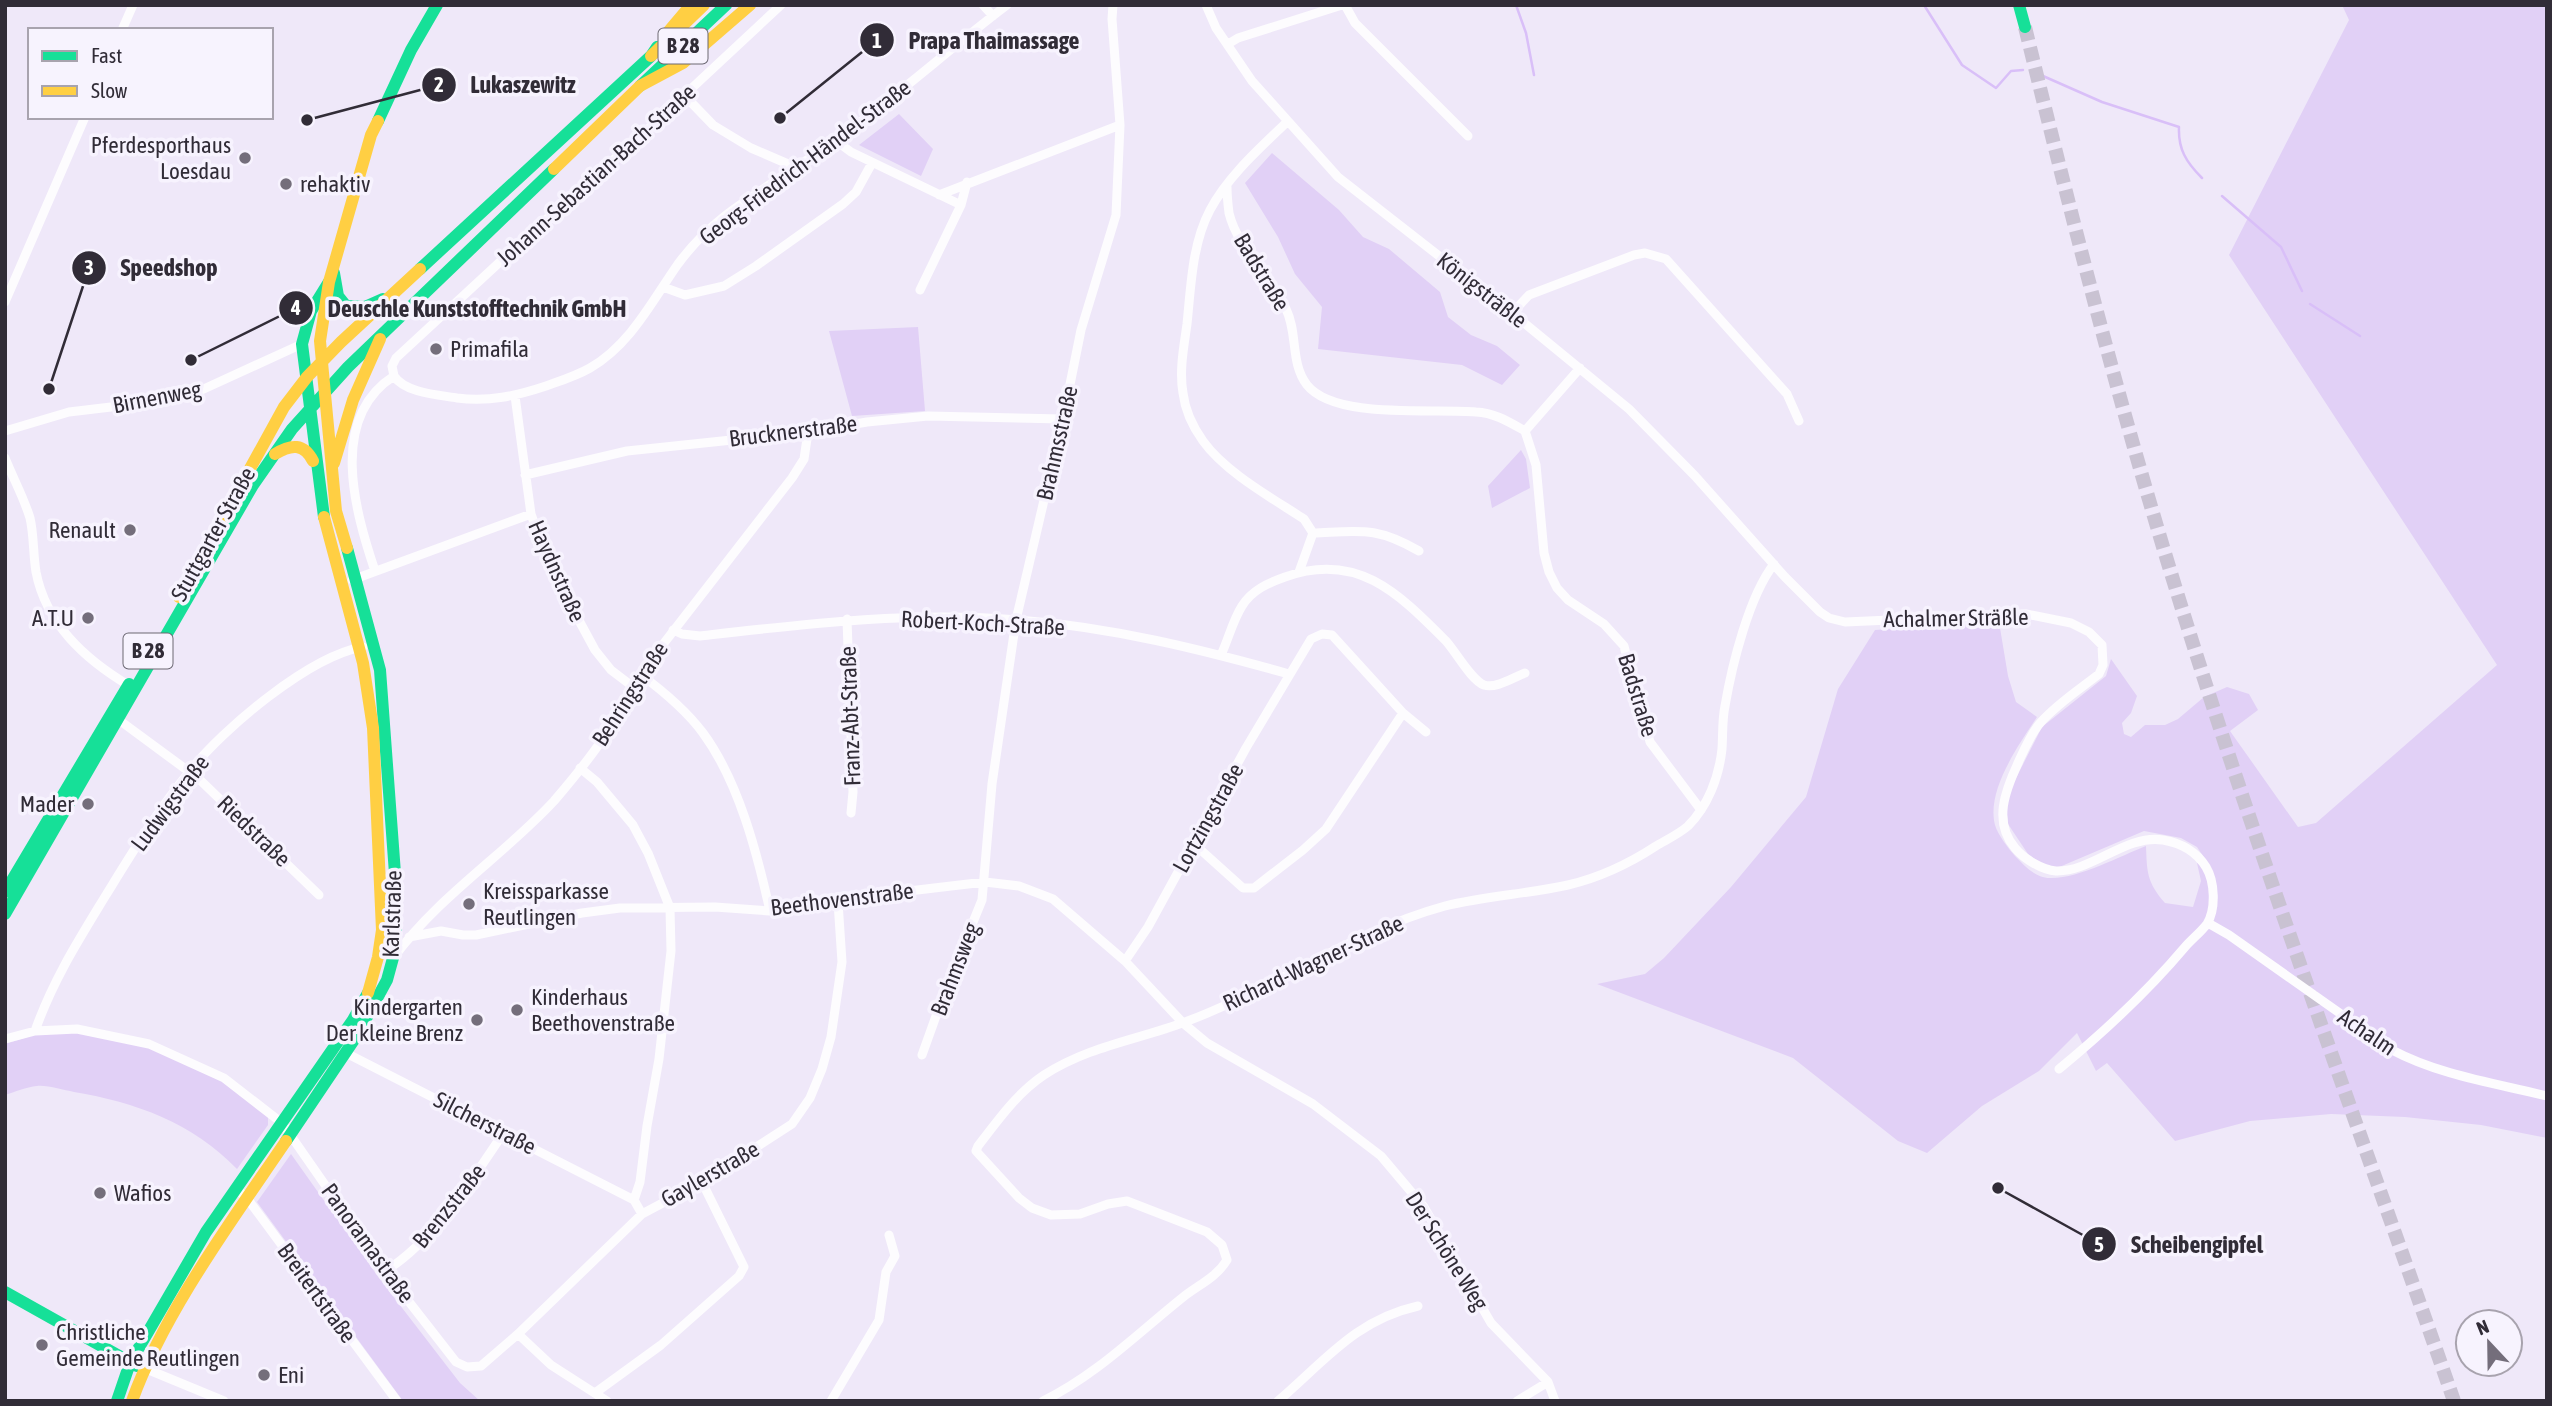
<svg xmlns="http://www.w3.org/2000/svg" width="2552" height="1406" font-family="'Asap Condensed',sans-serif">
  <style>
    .green { fill: #e1d0f6 }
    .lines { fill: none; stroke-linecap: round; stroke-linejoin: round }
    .stream { stroke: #d9bff8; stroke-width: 2.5 }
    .primary-tunnel { stroke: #c9c2d2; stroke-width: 14; stroke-dasharray: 14 7; stroke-linecap: butt }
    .street { stroke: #fdfcfe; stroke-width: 9 }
    .fast { stroke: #16e098; stroke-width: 12 }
    .slow { stroke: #ffcf43; stroke-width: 12 }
    .poi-dot { fill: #746e7b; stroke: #f7f3fe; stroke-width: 2.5 }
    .labels { text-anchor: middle; stroke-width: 7; stroke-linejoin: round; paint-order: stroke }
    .shield { fill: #f7f3fe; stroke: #6c6873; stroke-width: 2 }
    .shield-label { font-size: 21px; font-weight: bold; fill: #312c37 }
    .poi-label { font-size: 23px; fill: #312c37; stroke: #f7f3fe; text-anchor: start }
    .street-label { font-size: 23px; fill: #312c37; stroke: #f7f3fe }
    .leader { fill: none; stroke: #312c37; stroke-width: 2.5 }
    .callout-dot { fill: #312c37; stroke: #f7f3fe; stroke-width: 2.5 }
    .mark-label { font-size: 21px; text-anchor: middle; font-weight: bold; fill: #fff }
    .callout-label { font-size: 24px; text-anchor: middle; font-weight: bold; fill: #312c37; stroke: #f7f3fe; stroke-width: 7; stroke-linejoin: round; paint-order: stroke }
  </style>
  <rect width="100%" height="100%" fill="#efe8f9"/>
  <path class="green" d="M 2342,5 L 2547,5 L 2547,1138 L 2481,1125 L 2405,1117 L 2331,1114 L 2250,1121 L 2175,1141 L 2107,1063 L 2096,1071 L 2077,1033 L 2039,1071 L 1982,1106 L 1927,1153 L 1898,1141 L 1793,1058 L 1597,984 L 1645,974 L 1664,958 L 1731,887 L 1806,797 L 1838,689 L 1875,630 L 1999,622 L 2008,676 L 2016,702 L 2037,717 C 2019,745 1986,790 1995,825 C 1998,835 2008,848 2015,856 C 2025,866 2035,878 2050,878 C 2078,879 2120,856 2146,846 C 2147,873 2147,882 2165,903 L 2193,907 L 2201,881 L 2197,863 L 2205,859 L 2197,847 L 2181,838 L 2144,831 L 2057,868 L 2042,864 L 2028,854 L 2008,824 L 2006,807 L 2013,784 L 2042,727 L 2106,676 L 2111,659 L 2137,696 L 2131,713 L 2122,723 L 2124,734 L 2131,737 L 2145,725 L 2165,725 L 2178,719 L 2204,697 L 2227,687 L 2249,694 L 2258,710 L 2230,731 L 2298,827 L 2316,823 L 2497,665 L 2229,255 L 2349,20 Z
    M 899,114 L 933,149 L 921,176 L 859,145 Z
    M 1272,153 L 1339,210 L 1363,237 L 1389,249 L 1440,292 L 1448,317 L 1471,335 L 1497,346 L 1520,365 L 1502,385 L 1462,365 L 1318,349 L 1322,307 L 1295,274 L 1278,237 L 1245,183 Z
    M 918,327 L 925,411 L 852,416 L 829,331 Z
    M 1521,450 L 1526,459 L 1530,488 L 1492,508 L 1488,486 Z
    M 77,1032 L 147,1047 L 223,1081 L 268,1115 L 268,1125 L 237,1169 C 193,1123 135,1102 74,1092 C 63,1090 48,1085 37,1086 C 26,1087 15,1092 5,1095 L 5,1044 L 34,1035 Z
    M 291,1154 L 379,1278 L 460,1383 L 480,1401 L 403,1401 L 257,1202 Z"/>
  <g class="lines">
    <path class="stream" d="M 1516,5 L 1526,33 L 1534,75
      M 1924,5 L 1962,65 L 1996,88 L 2011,71 L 2023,70
      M 2043,76 L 2102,102 L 2179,127 C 2178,149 2186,162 2202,178
      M 2222,196 L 2281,247 L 2302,291
      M 2310,304 L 2360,336"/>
    <path class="primary-tunnel" d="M 2025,27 C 2071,214 2118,402 2175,586 C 2259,861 2360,1130 2454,1401"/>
    <path class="street" d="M 983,5 L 993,16
      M 1206,5 L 1216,28 L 1252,81 L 1338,177 L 1512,313 L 1629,409 L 1695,476 L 1785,577 L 1820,612 L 1829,618 L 1845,622 L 2026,614 L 2071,623 L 2089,632 L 2102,645 L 2103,665 L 2099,674 C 2080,689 2058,703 2041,722 C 2031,733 2024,750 2018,763 C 2005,791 1993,822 2015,848 C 2024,859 2042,870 2056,871 C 2092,872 2126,834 2163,840 C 2181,843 2196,851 2206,867 C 2215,882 2216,909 2207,924 C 2201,932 2192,939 2185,947 C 2147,992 2104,1032 2059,1069
      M 1345,5 L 1355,23 L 1468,136
      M 122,30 L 133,5
      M 1228,44 L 1238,38 L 1342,5
      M 685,96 L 713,125 L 751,148 L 795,167
      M 1287,122 C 1260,148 1228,176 1210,210 C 1192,244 1191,286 1187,324 C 1184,346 1179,370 1183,393 C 1185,410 1193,427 1203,441 C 1225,472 1272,498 1304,519 L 1313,533 L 1299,572
      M 835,140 L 851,152 L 961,205
      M 1227,187 C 1227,196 1228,205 1229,213 C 1237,247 1271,278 1286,309 C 1298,333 1290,363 1307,385 C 1335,420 1434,408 1476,412 C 1495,413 1509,422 1525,431 L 1536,465 L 1544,553 L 1549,572 L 1557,588 L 1568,600 L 1604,624 L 1624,646 L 1628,662 L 1629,675 L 1642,711 L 1650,742 L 1701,810
      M 939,195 L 1120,125
      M 663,287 L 685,295 L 724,286 L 756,266 L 843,204 L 856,192 L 872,163
      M 920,290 L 961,205 L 967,182
      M 5,302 L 85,117
      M 1512,313 L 1529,295 L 1634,255 L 1645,253 L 1666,259 L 1787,394 L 1799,421
      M 394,376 C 405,393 439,395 457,398 C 489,402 516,396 546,386 C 560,381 576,376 590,368 C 631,344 652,301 678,264 C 692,245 708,229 726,215 C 762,188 800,166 836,140 C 895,98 949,49 1007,5
      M 394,376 L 392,366 L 396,358 L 543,222 L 648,129 L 781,5
      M 515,396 L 531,514 L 549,565 L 595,650 L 611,670 L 632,686
      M 5,431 L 69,412 L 153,402 L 195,393 L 302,344
      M 1525,431 L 1580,368
      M 5,458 C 13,478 24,498 30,518 C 34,535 33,554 36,572 C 46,624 85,659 128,685
      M 525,475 L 627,451 L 808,432 L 867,422 L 928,416 L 1063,419
      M 1313,533 C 1360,531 1376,526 1419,551
      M 375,571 C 355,511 328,418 394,376
      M 352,580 L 531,514
      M 847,619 L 853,792 L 851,813
      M 673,630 L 682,634 L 700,636 C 805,624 912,611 1018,620 C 1111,627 1200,649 1289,674
      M 1221,655 C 1228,640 1233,620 1242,606 C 1252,590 1268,583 1285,577 C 1357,551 1398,593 1446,641 C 1456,652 1471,680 1484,685 C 1496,689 1514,677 1525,673
      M 640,674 C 663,691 686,710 703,733 C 739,782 757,853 770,911
      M 119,720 L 199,779 L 319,895
      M 580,768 L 597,782 L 633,825 L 648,853 L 670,908 L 671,951 L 659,1059 L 647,1126 L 640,1182 L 634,1200 L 642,1214
      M 1193,843 L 1243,888 L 1254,888 L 1303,850 L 1326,829 L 1403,713
      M 2208,923 L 2229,935 L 2392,1050 C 2439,1075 2494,1083 2547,1096
      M 409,937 L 441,931 L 463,935 L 476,935 L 582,913 L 620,908 L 715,907 L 770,911 L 875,895 L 985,882 L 1019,886 L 1053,899 L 1125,961 L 1183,1023 L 1207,1043 L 1313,1104 L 1381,1156 L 1424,1207 L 1491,1323 L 1548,1382 L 1555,1401
      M 394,957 C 440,895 503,856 554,801 C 572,780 591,757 606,734 C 621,711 631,687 647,665 L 792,478 L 804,459 L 808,432
      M 1125,961 L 1148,927 L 1246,748 L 1311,639 L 1322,634 L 1332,635 L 1403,713 L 1426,732
      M 35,1031 C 53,980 78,941 106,895 C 132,853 158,810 189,772 C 223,729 309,656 363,647
      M 5,1039 L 35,1031 L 77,1029 L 149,1044 L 224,1078 L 282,1123 L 385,1271 L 456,1362 L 467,1367 L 481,1366 L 518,1334 L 642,1214 L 702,1182 L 792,1124 L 810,1098 L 822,1069 L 831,1037 L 842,962 L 838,902
      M 342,1051 L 634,1200
      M 922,1055 L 945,991 L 982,900 L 992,784 L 1016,620 L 1063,419 L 1081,330 L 1116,215 L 1120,125 L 1112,19 L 1113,5
      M 235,1188 L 247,1198 L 397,1401
      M 385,1271 C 431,1244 474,1177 504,1132
      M 518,1334 L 551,1365 L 607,1401
      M 144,1368 L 224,1401
      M 595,1393 L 661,1345 L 739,1276 L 744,1267 L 702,1182
      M 831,1401 L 879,1320 L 886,1272 L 895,1256 L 889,1235
      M 1043,1401 C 1095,1376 1137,1334 1182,1298 C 1198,1285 1216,1278 1227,1260 L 1222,1245 L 1207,1232 L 1127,1201 L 1108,1204 L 1080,1214 L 1051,1215 L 1032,1208 L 1019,1198 L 976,1151 L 978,1146 C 998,1120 1017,1093 1044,1075 C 1089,1046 1137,1040 1185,1022 C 1274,989 1353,931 1445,906 C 1485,896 1527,894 1568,885 C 1598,878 1630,863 1656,846 C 1666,840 1679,834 1688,826 C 1708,806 1719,777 1722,749 C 1723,734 1722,720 1725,706 C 1732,665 1749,596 1774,564
      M 1278,1401 C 1324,1362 1355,1320 1418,1306
      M 1517,1401 L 1548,1382"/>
    <path class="fast" d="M 2019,5 L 2025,27
      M 640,86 L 726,5
      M 378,121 L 411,50 L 437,5
      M 420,269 L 651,56 L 657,47
      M 334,273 L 338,296 L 346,306 L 365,307 L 383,299
      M 324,517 L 302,344 L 311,311 L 329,282
      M 5,892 L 129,684
      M 5,914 L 253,485 L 292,429 L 348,367 L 554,169
      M 286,1141 L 356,1037 L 387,980 L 393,958 L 396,930 L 396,887 L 380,670 L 347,548
      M 5,1292 L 137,1366
      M 117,1401 L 130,1363 L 206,1232 L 353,1020 L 368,993"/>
    <path class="slow" d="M 669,31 L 691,5
      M 651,56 L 704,5
      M 554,169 L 640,86 L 683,63 L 750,5
      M 275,454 C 291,444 304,443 313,461
      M 334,463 L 353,400 L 380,339
      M 324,517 L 363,663 L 373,728 L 382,930 L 378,957 L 368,993
      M 347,548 L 336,511 L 320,341 L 329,282 L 371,135 L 378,121
      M 179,597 L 284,407 L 307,377 L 341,342 L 420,269
      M 132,1401 C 164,1312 233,1219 286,1141"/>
  </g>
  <g class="poi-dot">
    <circle cx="245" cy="158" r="7"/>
    <circle cx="286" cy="184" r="7"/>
    <circle cx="436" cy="349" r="7"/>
    <circle cx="130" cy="530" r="7"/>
    <circle cx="88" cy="618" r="7"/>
    <circle cx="88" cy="804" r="7"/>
    <circle cx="469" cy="904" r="7"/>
    <circle cx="517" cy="1010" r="7"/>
    <circle cx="477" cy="1020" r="7"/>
    <circle cx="100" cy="1193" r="7"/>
    <circle cx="42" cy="1345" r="7"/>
    <circle cx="264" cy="1375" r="7"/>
  </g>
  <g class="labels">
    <g class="shield">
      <rect x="658.5" y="28.5" width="49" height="35" rx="5"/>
      <rect x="123.5" y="633.5" width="49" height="35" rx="5"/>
    </g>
    <g class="shield-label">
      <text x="683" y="53">B 28</text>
      <text x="148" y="658">B 28</text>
    </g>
    <g class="poi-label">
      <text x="231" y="153" text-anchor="end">Pferdesporthaus<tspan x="231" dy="26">Loesdau</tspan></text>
      <text x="300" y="192">rehaktiv</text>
      <text x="450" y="357">Primafila</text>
      <text x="116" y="538" text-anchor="end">Renault</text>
      <text x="74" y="626" text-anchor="end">A.T.U</text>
      <text x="74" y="812" text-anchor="end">Mader</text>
      <text x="483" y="899">Kreissparkasse<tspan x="483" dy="26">Reutlingen</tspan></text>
      <text x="531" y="1005">Kinderhaus<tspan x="531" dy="26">Beethovenstraße</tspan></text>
      <text x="463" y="1015" text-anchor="end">Kindergarten<tspan x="463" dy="26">Der kleine Brenz</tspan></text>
      <text x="114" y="1201">Wafios</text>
      <text x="56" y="1340">Christliche<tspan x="56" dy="26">Gemeinde Reutlingen</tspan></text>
      <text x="278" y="1383">Eni</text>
    </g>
    <g class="street-label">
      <text transform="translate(805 162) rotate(-37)" y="8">Georg-Friedrich-Händel-Straße</text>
      <text transform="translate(596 175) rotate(-42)" y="8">Johann-Sebastian-Bach-Straße</text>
      <text transform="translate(1262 272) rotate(59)" y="8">Badstraße</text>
      <text transform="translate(1482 290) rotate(38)" y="8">Königsträßle</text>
      <text transform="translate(157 397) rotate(-11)" y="8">Birnenweg</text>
      <text transform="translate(793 431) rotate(-7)" y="8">Brucknerstraße</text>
      <text transform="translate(1057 443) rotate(-77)" y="8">Brahmsstraße</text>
      <text transform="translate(213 534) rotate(-61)" y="8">Stuttgarter Straße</text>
      <text transform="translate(557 571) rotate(66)" y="8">Haydnstraße</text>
      <text transform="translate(1956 618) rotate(-1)" y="8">Achalmer Sträßle</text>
      <text transform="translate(983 623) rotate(3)" y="8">Robert-Koch-Straße</text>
      <text transform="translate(630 694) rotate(-57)" y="8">Behringstraße</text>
      <text transform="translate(1638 695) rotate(73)" y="8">Badstraße</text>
      <text transform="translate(850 716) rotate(-92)" y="8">Franz-Abt-Straße</text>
      <text transform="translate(170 803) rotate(-53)" y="8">Ludwigstraße</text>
      <text transform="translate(1208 818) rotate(-61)" y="8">Lortzingstraße</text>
      <text transform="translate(254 831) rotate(44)" y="8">Riedstraße</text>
      <text transform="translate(842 899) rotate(-7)" y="8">Beethovenstraße</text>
      <text transform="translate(392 914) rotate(-88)" y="8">Karlstraße</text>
      <text transform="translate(1313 963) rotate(-25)" y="8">Richard-Wagner-Straße</text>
      <text transform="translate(955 969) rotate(-69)" y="8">Brahmsweg</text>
      <text transform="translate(2367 1032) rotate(34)" y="8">Achalm</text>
      <text transform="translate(485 1123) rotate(27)" y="8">Silcherstraße</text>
      <text transform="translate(710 1174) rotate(-30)" y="8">Gaylerstraße</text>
      <text transform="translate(449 1206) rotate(-51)" y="8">Brenzstraße</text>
      <text transform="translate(368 1243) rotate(54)" y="8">Panoramastraße</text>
      <text transform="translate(1447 1251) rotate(58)" y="8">Der Schöne Weg</text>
      <text transform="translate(317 1293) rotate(54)" y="8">Breitertstraße</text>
    </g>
  </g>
  <path class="leader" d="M780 118L877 40M307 120L439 85M49 389L89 268M191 360L296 308M1998 1188L2099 1244"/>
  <g class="callout-dot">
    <circle cx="780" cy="118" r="7"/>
    <circle cx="307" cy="120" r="7"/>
    <circle cx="49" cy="389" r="7"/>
    <circle cx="191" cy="360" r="7"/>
    <circle cx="1998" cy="1188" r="7"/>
    <circle cx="877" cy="40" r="18"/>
    <circle cx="439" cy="85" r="18"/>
    <circle cx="89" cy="268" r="18"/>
    <circle cx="296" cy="308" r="18"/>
    <circle cx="2099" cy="1244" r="18"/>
  </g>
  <g class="mark-label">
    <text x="877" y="48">1</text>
    <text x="439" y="92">2</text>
    <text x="89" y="275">3</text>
    <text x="296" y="315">4</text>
    <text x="2099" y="1252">5</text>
  </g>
  <g class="callout-label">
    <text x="994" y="49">Prapa Thaimassage</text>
    <text x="523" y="93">Lukaszewitz</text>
    <text x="169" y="276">Speedshop</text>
    <text x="477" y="317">Deuschle Kunststofftechnik GmbH</text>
    <text x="2197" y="1253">Scheibengipfel</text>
  </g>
  <rect width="2552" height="1406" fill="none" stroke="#312c37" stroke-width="14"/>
  <rect x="28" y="28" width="245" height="91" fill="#f7f3fe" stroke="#a8a3ae" stroke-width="2"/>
  <rect x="42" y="51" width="35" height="10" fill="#16e098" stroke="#a8a3ae" stroke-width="2"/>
  <text x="91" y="63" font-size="21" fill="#312c37">Fast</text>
  <rect x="42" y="86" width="35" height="10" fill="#ffcf43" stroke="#a8a3ae" stroke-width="2"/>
  <text x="91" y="98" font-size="21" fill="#312c37">Slow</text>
  <g transform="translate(2489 1343) rotate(338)"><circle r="33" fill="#f7f3fe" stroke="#a8a3ae" stroke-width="2"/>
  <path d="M0-5L12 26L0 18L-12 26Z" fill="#746e7b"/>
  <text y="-10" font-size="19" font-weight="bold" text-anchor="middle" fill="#312c37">N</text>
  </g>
</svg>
